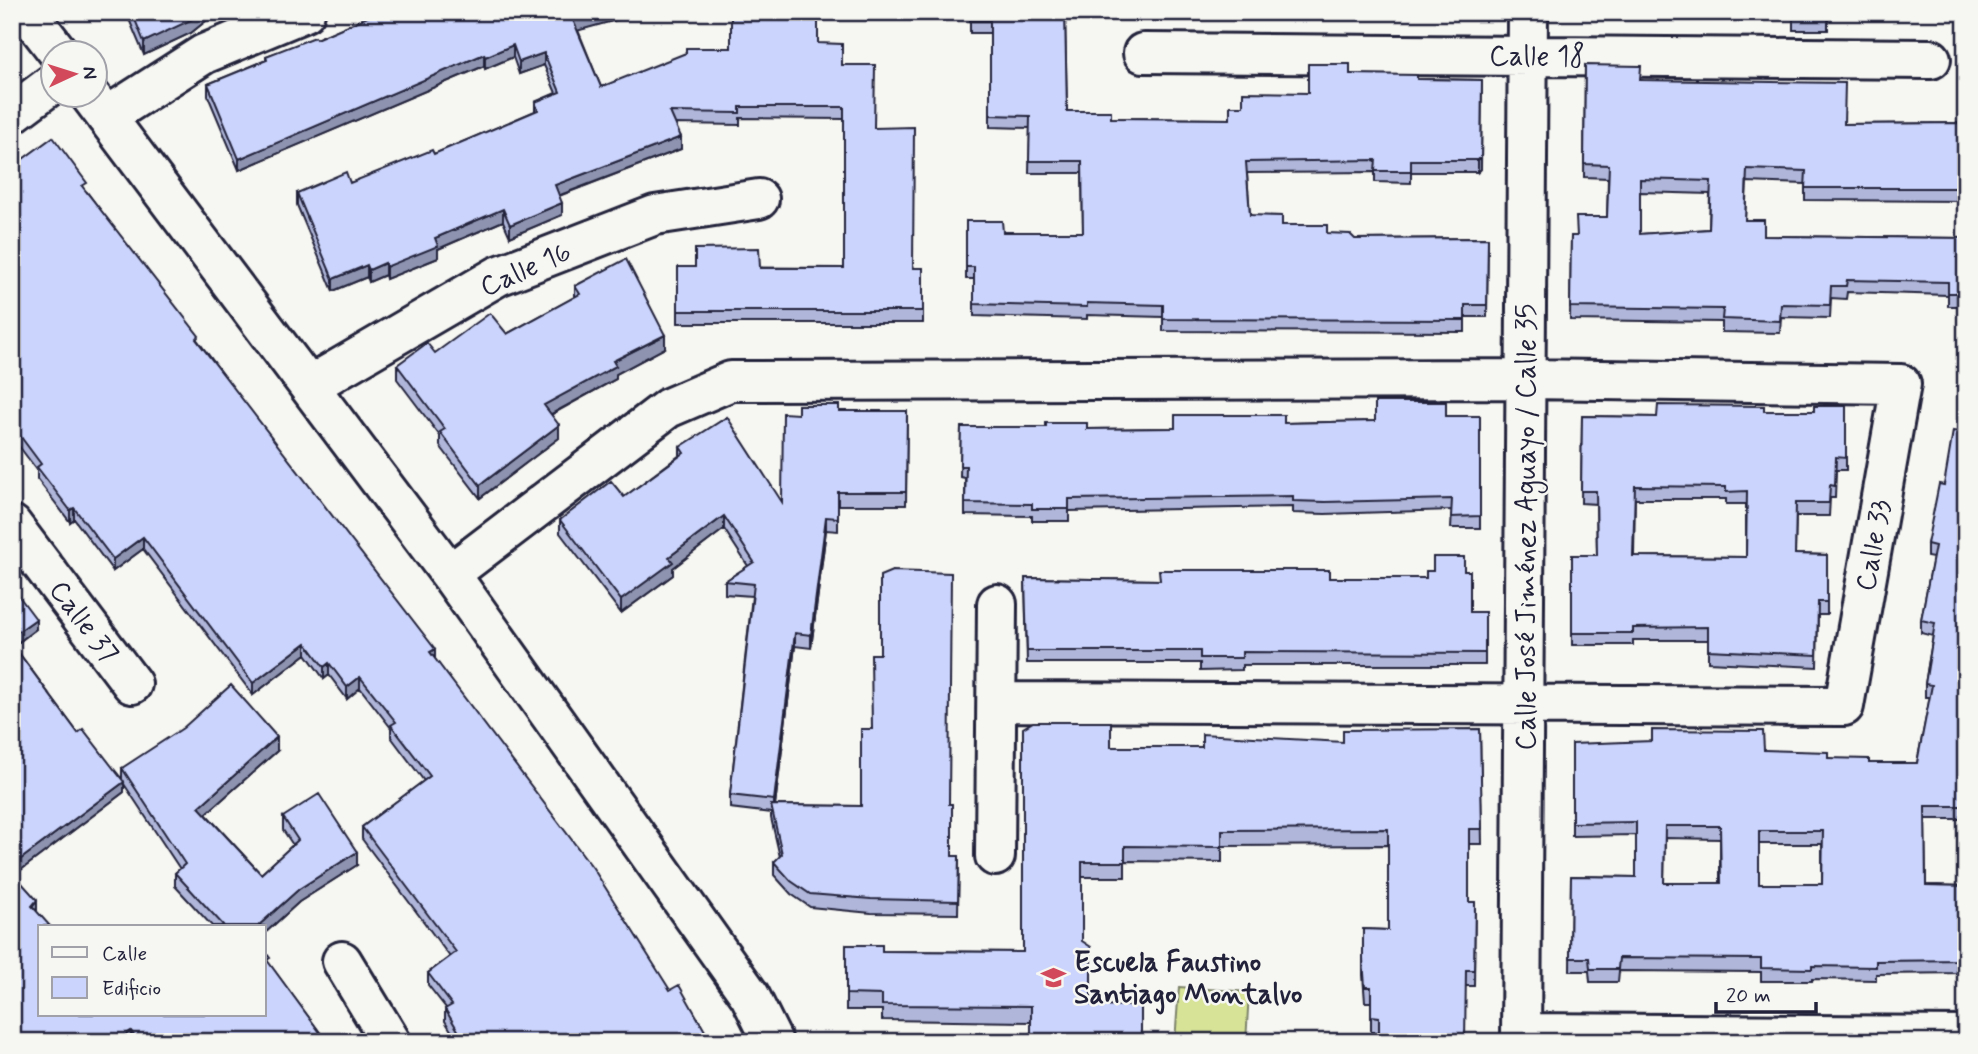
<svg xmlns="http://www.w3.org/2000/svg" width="1978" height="1054" font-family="Mynerve,sans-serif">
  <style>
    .garden { fill: #d7e497; stroke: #7c8369; stroke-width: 2 }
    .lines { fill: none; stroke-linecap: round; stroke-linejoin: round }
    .minor-casing { stroke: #22223b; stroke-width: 44 }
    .minor { stroke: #f6f6f2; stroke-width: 38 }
    .wall { fill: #afb6d9; stroke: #22223b; stroke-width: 2; fill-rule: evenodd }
    .shaded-wall { fill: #8e94b0; stroke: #22223b; stroke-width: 2 }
    .building { fill: #cbd4fc; stroke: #22223b; stroke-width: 2; fill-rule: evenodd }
    .labels { text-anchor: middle; stroke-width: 5; stroke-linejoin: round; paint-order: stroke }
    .street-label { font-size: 28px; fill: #22223b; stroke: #f6f6f2 }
    .poi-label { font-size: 28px; font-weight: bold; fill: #22223b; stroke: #f6f6f2; text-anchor: start }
  </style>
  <rect width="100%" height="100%" fill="#f6f6f2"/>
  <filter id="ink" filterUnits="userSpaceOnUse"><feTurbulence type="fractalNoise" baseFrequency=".0143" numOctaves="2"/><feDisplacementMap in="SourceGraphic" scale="14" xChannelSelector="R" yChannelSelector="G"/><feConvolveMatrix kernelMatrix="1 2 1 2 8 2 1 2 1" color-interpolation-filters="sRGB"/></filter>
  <g filter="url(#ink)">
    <path class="garden" d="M 1179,987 L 1249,992 L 1246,1042 L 1175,1042 Z"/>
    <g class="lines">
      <defs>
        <path id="minor" d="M 27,12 L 58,52
          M 1143,53 L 1931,59
          M 89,94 L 450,574 L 750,996 L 773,1042
          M 12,114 L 52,84
          M 106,117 L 204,54 L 305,12
          M 309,386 L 498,276 L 655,215 L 759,199
          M 12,525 L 132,684
          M 450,574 L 668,408 L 731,381 L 1526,379 L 1901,384 L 1844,706 L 997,702
          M 995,856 L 997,604
          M 342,961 L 391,1042
          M 1521,1033 L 1966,1036
          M 1521,1042 L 1528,12"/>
      </defs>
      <use href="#minor" class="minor-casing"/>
      <use href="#minor" class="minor"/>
    </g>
    <path class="wall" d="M 126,12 L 217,12 L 191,33 L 144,55 Z
      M 379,12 L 645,12 L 578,30 L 601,87 L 731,48 L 818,43 L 842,65 L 874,128 L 914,268 L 923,268 L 923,323 L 678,323 L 678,267 L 844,268 L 844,119 L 740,118 L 740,125 L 675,124 L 681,149 L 559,196 L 562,215 L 510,237 L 503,221 L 438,249 L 438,258 L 386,279 L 385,275 L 369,282 L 367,277 L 333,291 L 297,205 L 297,193 L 350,183 L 434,154 L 535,111 L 535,102 L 556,93 L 544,65 L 519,74 L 513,57 L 485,69 L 484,66 L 239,170 L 208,96 L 208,84 L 266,60 L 266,56 L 316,39 Z
      M 970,12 L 1065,12 L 1067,111 L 1111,118 L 1230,119 L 1243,106 L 1308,93 L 1350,74 L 1417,79 L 1482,80 L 1481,169 L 1478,172 L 1411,172 L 1411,183 L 1375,182 L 1375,172 L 1247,173 L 1250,215 L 1282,225 L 1355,239 L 1488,238 L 1487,317 L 1465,317 L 1465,332 L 1163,331 L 1163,317 L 1087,315 L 1087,319 L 974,316 L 974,279 L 966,279 L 966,221 L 1003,232 L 1083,232 L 1082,173 L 1029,173 L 1030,128 L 990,127 L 990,33 L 970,33 Z
      M 1244,12 L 1482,12 L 1482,14 Z
      M 1583,12 L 1652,12 L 1583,14 Z
      M 1722,12 L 1828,12 L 1828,30 L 1793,30 L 1793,15 L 1722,15 Z
      M 1585,65 L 1640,80 L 1844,124 L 1966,123 L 1966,201 L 1805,200 L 1805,184 L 1747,182 L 1745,220 L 1764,236 L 1966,238 L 1966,306 L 1948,306 L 1948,295 L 1847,292 L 1846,299 L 1831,298 L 1830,318 L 1781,317 L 1780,333 L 1722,332 L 1722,322 L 1570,320 L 1571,236 L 1577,236 L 1607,217 L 1608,178 L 1584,177 ZM 1640,192 L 1710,194 L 1709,229 L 1640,234 Z
      M 12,167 L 87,192 L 435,659 L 706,1042 L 458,1042 L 445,1021 L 445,1009 L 446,1008 L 428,985 L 428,973 L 450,957 L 362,839 L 362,827 L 424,781 L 391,737 L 391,728 L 360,688 L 347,699 L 329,675 L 324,679 L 306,654 L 253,695 L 143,549 L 113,571 L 74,519 L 70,522 L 37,479 L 37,470 L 12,437 Z
      M 575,286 L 665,348 L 616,374 L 616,379 L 551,415 L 559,438 L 480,498 L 440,446 L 440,436 L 397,379 L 397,365 L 435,353 L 507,334 L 575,297 Z
      M 1846,406 L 1846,470 L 1836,470 L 1835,498 L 1830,498 L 1829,516 L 1796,516 L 1795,554 L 1827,555 L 1827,615 L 1818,615 L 1817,667 L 1708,662 L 1708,640 L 1633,640 L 1633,645 L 1572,645 L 1572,555 L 1597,555 L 1596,504 L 1581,503 L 1582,416 L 1657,417 L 1764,411 L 1814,411 ZM 1635,499 L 1726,499 L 1726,504 L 1746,504 L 1746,557 L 1634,556 Z
      M 839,411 L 907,411 L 906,505 L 838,505 L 838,531 L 826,530 L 811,648 L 795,646 L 775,805 L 861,806 L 950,804 L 952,856 L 959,856 L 958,914 L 871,913 L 810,907 L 791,894 L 774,875 L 774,862 L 780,857 L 771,818 L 771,813 L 730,808 L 730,795 L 752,596 L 725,594 L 725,581 L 748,566 L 724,529 L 673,568 L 673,575 L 621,613 L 560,533 L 560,520 L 624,497 L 680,455 L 680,447 L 782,502 L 798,414 Z
      M 1446,416 L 1480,416 L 1480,528 L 1451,528 L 1452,510 L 1325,514 L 1293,513 L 1293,507 L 1069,511 L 1069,521 L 1032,521 L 1032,516 L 965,515 L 965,478 L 960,477 L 961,427 L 1087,429 L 1175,428 L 1284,423 L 1375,421 Z
      M 1966,433 L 1966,756 L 1964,763 L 1966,763 L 1966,819 L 1925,819 L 1926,885 L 1966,886 L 1966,973 L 1876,974 L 1876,980 L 1812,979 L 1812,981 L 1761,981 L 1761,972 L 1619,971 L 1618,982 L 1590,982 L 1589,971 L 1570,971 L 1571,876 L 1636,877 L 1636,835 L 1572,836 L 1572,744 L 1764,750 L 1869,763 L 1917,763 L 1930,697 L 1925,697 L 1925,684 L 1933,636 L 1921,633 L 1921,620 L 1933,558 L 1927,557 L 1927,544 L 1944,485 ZM 1665,838 L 1720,839 L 1720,883 L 1664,883 ZM 1759,844 L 1822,844 L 1822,884 L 1759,884 Z
      M 1433,571 L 1464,571 L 1470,612 L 1485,612 L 1485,665 L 1242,665 L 1242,670 L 1200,671 L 1200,663 L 1027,663 L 1025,578 L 1160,580 L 1426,578 Z
      M 12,587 L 36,629 L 14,646 L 78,733 L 122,779 L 122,768 L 277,751 L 206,814 L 261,874 L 293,845 L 283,830 L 283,817 L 357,865 L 299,902 L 264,934 L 264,926 L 212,926 L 175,886 L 175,873 L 180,869 L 124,784 L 124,792 L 17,873 L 12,867 Z
      M 1480,729 L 1482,844 L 1469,844 L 1469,902 L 1475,902 L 1474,986 L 1466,986 L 1379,1032 L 1371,1032 L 1371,1002 L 1365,1002 L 1363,975 L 1363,929 L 1388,930 L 1388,845 L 1222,846 L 1222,862 L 1125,861 L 1125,877 L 1082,877 L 1031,1022 L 882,1020 L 882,1010 L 846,1010 L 846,945 L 882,951 L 1023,952 L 1111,747 L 1202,747 L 1343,742 Z
      M 37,912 L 40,1014 L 270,965 L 327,1042 L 12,1042 Z"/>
    <path class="shaded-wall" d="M 201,12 L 217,12 L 191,33 L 144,55 L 144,42 Z
      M 601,12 L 645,12 L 573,32 L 573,20 Z
      M 513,45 L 513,57 L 485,69 L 485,57 Z
      M 544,53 L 544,65 L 519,74 L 519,62 Z
      M 484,54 L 484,66 L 239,170 L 239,159 Z
      M 681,137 L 681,149 L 555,197 L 555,185 Z
      M 1481,157 L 1481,169 L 1478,172 L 1478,160 Z
      M 562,203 L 562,215 L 510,237 L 510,225 Z
      M 503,209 L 503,221 L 438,249 L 438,258 L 386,279 L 386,267 L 435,238 Z
      M 385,263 L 385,275 L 369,282 L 369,270 Z
      M 367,265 L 367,277 L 333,291 L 333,279 Z
      M 665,335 L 665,348 L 616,374 L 616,379 L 544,418 L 544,405 L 613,361 Z
      M 559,425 L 559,438 L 480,498 L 480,485 Z
      M 74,508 L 74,519 L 70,522 L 70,510 Z
      M 724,516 L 724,529 L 673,568 L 673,575 L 621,613 L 621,600 L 669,557 Z
      M 826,517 L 826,530 L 811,648 L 811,635 Z
      M 143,537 L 143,549 L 113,571 L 113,559 Z
      M 36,619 L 36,629 L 12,647 L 12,636 Z
      M 795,633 L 795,646 L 774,813 L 774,800 Z
      M 306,643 L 306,654 L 253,695 L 253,683 Z
      M 435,649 L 435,660 L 430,652 Z
      M 329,663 L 329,675 L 324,679 L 324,667 Z
      M 360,677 L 360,688 L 347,699 L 347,687 Z
      M 277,737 L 277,751 L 199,820 L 199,807 Z
      M 1966,743 L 1966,756 L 1962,776 L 1962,763 Z
      M 124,782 L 124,792 L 17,873 L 17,862 Z
      M 357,852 L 357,865 L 299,902 L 264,934 L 264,926 L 258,926 L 299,889 Z
      M 37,900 L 37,914 L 32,906 Z
      M 131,1031 L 131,1042 L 115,1042 Z"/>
    <path class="building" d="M 132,12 L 201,12 L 191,20 L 144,42 Z
      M 379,12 L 601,12 L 573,20 L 601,87 L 686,53 L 686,48 L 731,48 L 731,12 L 818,12 L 818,43 L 842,44 L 842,65 L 875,65 L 874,128 L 914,127 L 913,268 L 923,268 L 923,311 L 678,311 L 678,267 L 695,267 L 695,249 L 759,248 L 760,268 L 844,268 L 844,107 L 740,107 L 740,113 L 670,112 L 681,137 L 555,185 L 562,203 L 510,225 L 503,209 L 435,238 L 438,246 L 386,267 L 385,263 L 369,270 L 367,265 L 333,279 L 297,193 L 346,172 L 350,183 L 432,150 L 434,154 L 538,110 L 535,102 L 560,92 L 544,53 L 519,62 L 513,45 L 485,57 L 484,54 L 239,159 L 208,84 L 267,60 L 266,56 L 315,37 L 316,39 Z
      M 970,12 L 1065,12 L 1067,111 L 1111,111 L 1111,118 L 1230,119 L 1230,106 L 1243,106 L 1243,92 L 1308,93 L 1308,64 L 1350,64 L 1350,74 L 1417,75 L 1417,79 L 1482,80 L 1481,157 L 1478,160 L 1411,160 L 1411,171 L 1375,171 L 1376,160 L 1246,162 L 1250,215 L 1282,216 L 1282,225 L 1327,225 L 1327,233 L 1350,234 L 1355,239 L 1488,238 L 1487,305 L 1465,305 L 1465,320 L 1163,319 L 1163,305 L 1087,303 L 1087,307 L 974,304 L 974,267 L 966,267 L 966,221 L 1002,221 L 1003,232 L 1083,232 L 1082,161 L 1029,161 L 1030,116 L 990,115 L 990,21 L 970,21 Z
      M 1793,12 L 1828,12 L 1828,17 L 1793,17 Z
      M 1585,65 L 1641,66 L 1640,80 L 1845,83 L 1844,124 L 1966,123 L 1966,188 L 1805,188 L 1806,171 L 1747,169 L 1745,220 L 1764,220 L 1764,236 L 1966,238 L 1966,293 L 1948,293 L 1948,282 L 1847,280 L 1846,286 L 1831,286 L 1830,305 L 1781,304 L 1780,321 L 1722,319 L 1723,309 L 1570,307 L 1571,236 L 1577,236 L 1576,217 L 1607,217 L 1609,165 L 1584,164 ZM 1640,179 L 1711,181 L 1709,229 L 1640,234 Z
      M 53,137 L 87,183 L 82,186 L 199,336 L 196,339 L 435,649 L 430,652 L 593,868 L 670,990 L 679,985 L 705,1031 L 703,1032 L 706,1042 L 465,1042 L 445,1009 L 452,1005 L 428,973 L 456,952 L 362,827 L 430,776 L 391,725 L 396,722 L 360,677 L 347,687 L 329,663 L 324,667 L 306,643 L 253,683 L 143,537 L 113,559 L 74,508 L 70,510 L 37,467 L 41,464 L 12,425 L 12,167 Z
      M 626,259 L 665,335 L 613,361 L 616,366 L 544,405 L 559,425 L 480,485 L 440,432 L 445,429 L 397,365 L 427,343 L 435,353 L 490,313 L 507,334 L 580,294 L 575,286 Z
      M 1375,402 L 1446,402 L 1446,416 L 1480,416 L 1480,516 L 1451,517 L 1452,499 L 1325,502 L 1293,501 L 1293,496 L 1069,499 L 1069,509 L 1032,509 L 1032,504 L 965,503 L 966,466 L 960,466 L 961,427 L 1046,427 L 1046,423 L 1087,423 L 1087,429 L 1175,428 L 1175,415 L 1284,415 L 1284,423 L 1375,421 Z
      M 798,405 L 839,405 L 839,411 L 907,411 L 906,492 L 838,492 L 838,518 L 826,517 L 811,635 L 795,633 L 774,800 L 730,795 L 754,584 L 725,581 L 754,562 L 724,516 L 669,557 L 673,562 L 621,600 L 560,520 L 611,481 L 624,497 L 684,453 L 680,447 L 727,417 L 782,502 L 783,413 L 798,414 Z
      M 1658,405 L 1764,406 L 1764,411 L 1814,411 L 1814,406 L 1846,406 L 1846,458 L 1836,457 L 1835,486 L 1830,485 L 1829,503 L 1796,503 L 1795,554 L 1827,555 L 1827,602 L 1818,602 L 1817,655 L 1708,650 L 1708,627 L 1633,628 L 1633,633 L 1572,633 L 1572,555 L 1597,555 L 1596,491 L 1581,491 L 1582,416 L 1657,417 ZM 1635,486 L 1726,487 L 1726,492 L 1747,491 L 1746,557 L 1633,556 Z
      M 1953,431 L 1966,433 L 1966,743 L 1962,763 L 1966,763 L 1966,806 L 1925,806 L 1926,885 L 1966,886 L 1966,960 L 1876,961 L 1876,967 L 1812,966 L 1812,969 L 1761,968 L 1761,959 L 1619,958 L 1618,969 L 1590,969 L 1589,958 L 1570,958 L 1571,876 L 1636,877 L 1636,822 L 1572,823 L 1572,744 L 1652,741 L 1652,730 L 1763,731 L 1764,750 L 1828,752 L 1828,758 L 1869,759 L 1869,763 L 1917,763 L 1932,685 L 1925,684 L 1935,623 L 1921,620 L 1935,546 L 1927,544 L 1939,484 L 1944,485 ZM 1665,826 L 1720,826 L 1721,883 L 1664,883 ZM 1759,831 L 1823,831 L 1822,884 L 1759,884 Z
      M 1433,557 L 1464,557 L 1464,571 L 1470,571 L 1470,612 L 1485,612 L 1485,653 L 1242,652 L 1242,658 L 1200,658 L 1200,651 L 1027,651 L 1025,578 L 1160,580 L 1159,570 L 1329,570 L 1329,578 L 1426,578 L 1426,571 L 1433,571 Z
      M 892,571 L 951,573 L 949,804 L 952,804 L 952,856 L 959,856 L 958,901 L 871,899 L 810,894 L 791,881 L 774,862 L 782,854 L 771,805 L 861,806 L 861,729 L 872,729 L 871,654 L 880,654 L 880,576 Z
      M 12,587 L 36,619 L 12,636 Z
      M 12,644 L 78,733 L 83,729 L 124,782 L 17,862 L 12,856 Z
      M 231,685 L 277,737 L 199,807 L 261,874 L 298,840 L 283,817 L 319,794 L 357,852 L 299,889 L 258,926 L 224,926 L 175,873 L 185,864 L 122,768 L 183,728 Z
      M 1033,722 L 1111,722 L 1111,747 L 1202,747 L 1202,734 L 1343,742 L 1343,730 L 1480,729 L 1482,829 L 1469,829 L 1469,902 L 1475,902 L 1474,970 L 1466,970 L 1465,1042 L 1379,1042 L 1379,1017 L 1371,1016 L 1371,987 L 1365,987 L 1363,959 L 1363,929 L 1388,930 L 1388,829 L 1222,830 L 1222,847 L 1125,846 L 1125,862 L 1082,862 L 1082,941 L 1091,947 L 1091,1005 L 1141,1006 L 1141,1042 L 1031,1042 L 1031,1006 L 882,1005 L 882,995 L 846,994 L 846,945 L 882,945 L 882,951 L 1023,952 L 1023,728 Z
      M 12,872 L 37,900 L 32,906 L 50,926 L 40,926 L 40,1014 L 264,1014 L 264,950 L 270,958 L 267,960 L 327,1042 L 138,1042 L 131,1031 L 115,1042 L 12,1042 Z"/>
  </g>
  <defs>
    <symbol id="school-bare" viewBox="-9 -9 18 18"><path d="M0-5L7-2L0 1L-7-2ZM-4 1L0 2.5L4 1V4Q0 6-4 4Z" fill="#d1495b" stroke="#f6f6f2" stroke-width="2.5" paint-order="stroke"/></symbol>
  </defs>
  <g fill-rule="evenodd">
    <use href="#school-bare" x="1036" y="960" width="35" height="35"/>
  </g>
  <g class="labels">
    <g class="street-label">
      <text x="1537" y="65">Calle 18</text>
      <text transform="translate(525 268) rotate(-24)" y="10">Calle 16</text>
      <text transform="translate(1525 527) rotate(-90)" y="10">Calle José Jiménez Aguayo / Calle 35</text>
      <text transform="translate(1872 545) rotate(-80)" y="10">Calle 33</text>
      <text transform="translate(85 621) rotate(53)" y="10">Calle 37</text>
    </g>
    <g class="poi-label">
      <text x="1074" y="971">Escuela Faustino<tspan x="1074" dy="32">Santiago Montalvo</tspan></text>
    </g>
  </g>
  <rect width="1978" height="1054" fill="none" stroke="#f6f6f2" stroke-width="42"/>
  <rect x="21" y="21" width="1936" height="1012" fill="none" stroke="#22223b" stroke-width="2.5" filter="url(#ink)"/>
  <rect x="38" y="925" width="228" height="91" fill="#f6f6f2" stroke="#a1a1a9" stroke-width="2"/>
  <rect x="52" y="947" width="35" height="10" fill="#f6f6f2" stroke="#a1a1a9" stroke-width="2"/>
  <text x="102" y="960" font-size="21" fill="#22223b">Calle</text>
  <rect x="52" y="977" width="35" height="21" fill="#cbd4fc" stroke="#a1a1a9" stroke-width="2"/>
  <text x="102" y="995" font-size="21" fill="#22223b">Edificio</text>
  <g transform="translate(74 74) rotate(86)"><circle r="33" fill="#f6f6f2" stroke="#a1a1a9" stroke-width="2"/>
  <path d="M0-5L12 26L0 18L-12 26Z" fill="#d1495b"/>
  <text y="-10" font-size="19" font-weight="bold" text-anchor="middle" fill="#22223b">N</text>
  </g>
  <path d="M1716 1002v10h100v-10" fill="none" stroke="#22223b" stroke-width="3.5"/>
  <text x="1726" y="1002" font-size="21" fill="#22223b" stroke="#f6f6f2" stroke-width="5" paint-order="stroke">20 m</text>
</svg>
